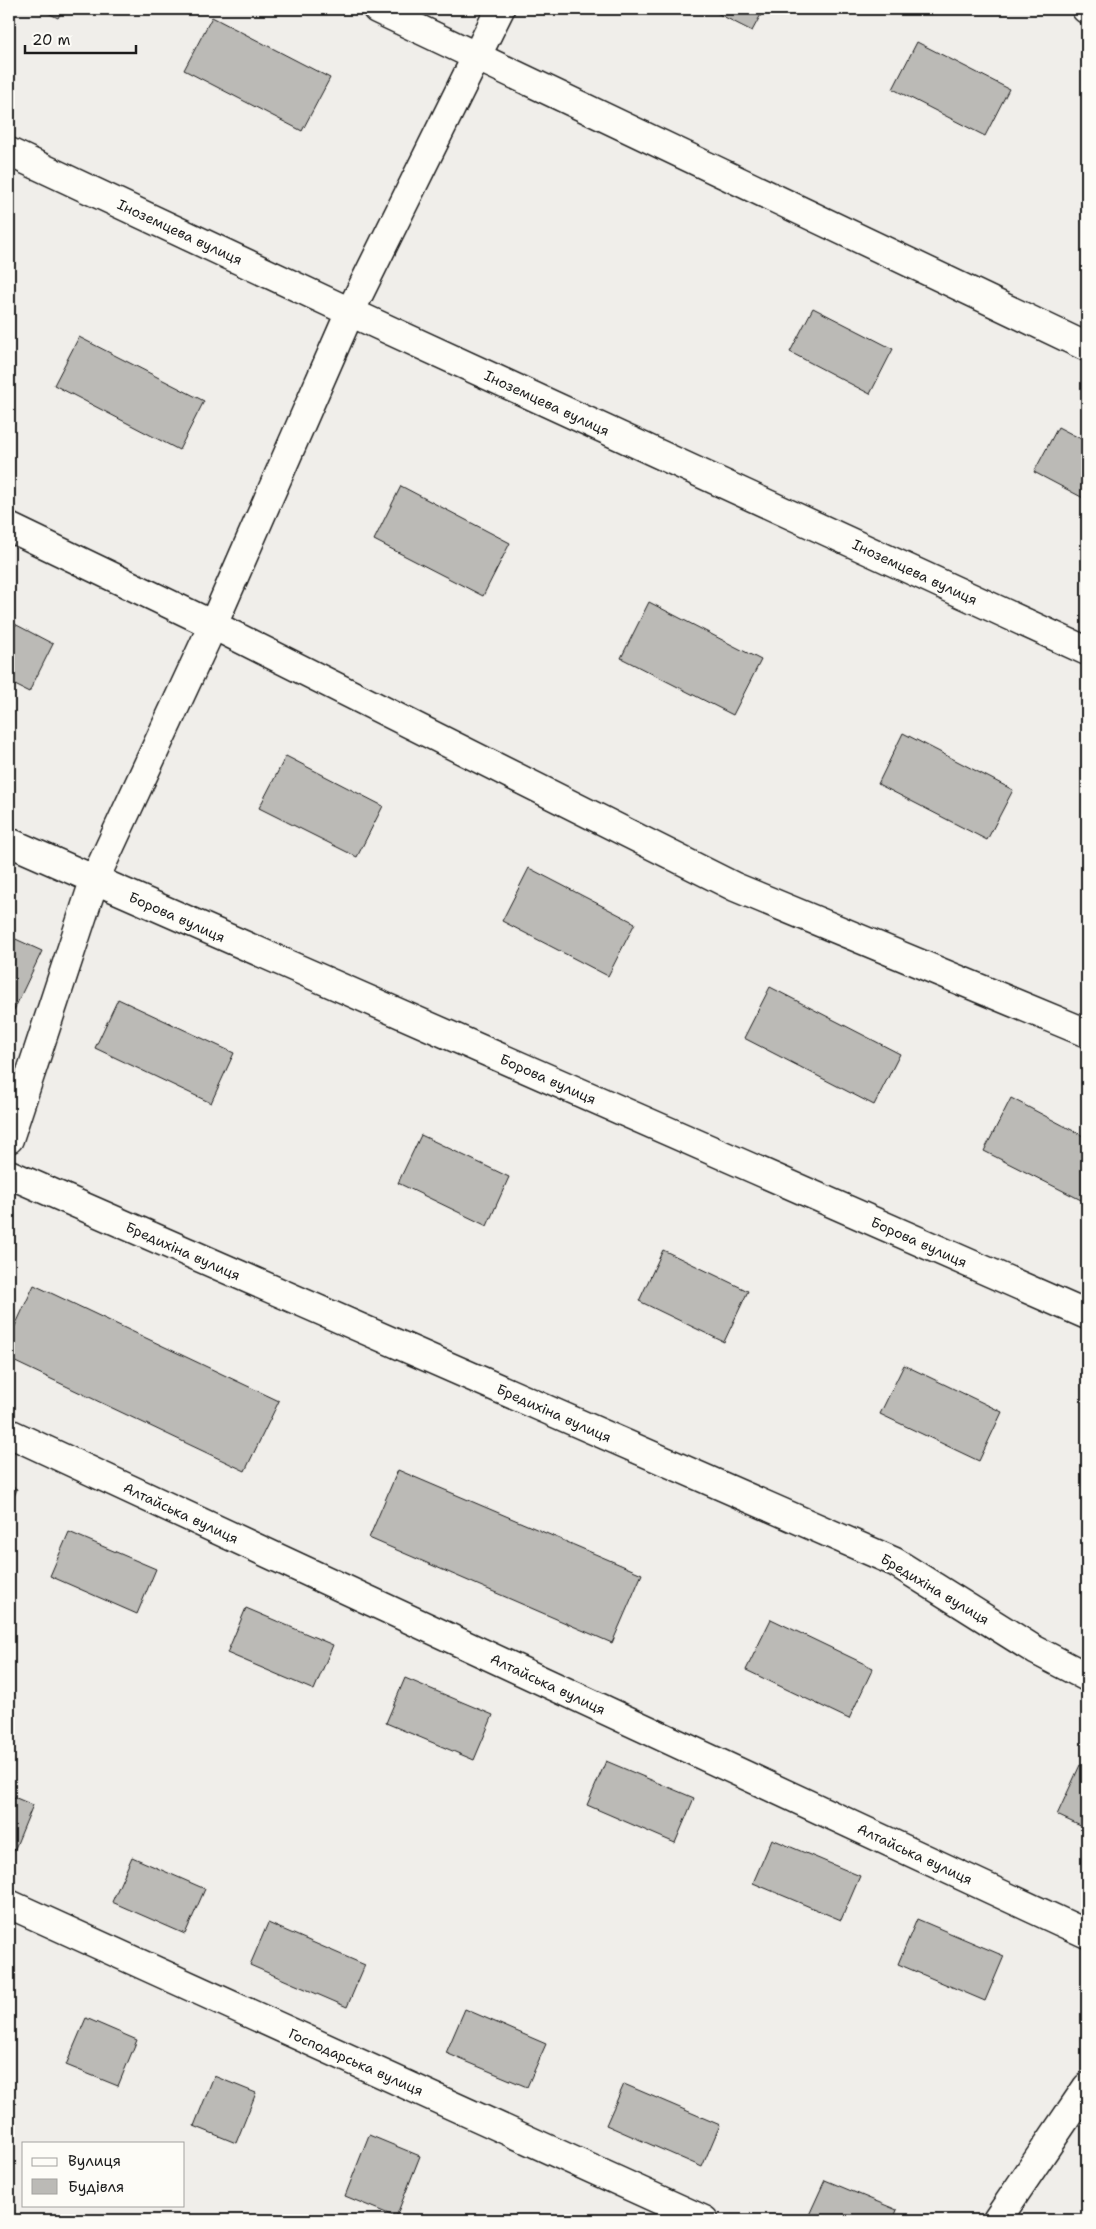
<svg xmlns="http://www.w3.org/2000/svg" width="1096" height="2229" font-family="'Shantell Sans',sans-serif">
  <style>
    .building { fill: #bbbab6; stroke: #1c1c1c }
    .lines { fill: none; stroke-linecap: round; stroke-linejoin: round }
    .minor-casing { stroke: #1c1c1c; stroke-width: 31 }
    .secondary-casing { stroke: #1c1c1c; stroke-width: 31 }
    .minor { stroke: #fdfcf7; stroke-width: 28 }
    .secondary { stroke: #fdfcf7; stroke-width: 28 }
    .labels { text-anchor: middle; stroke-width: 4.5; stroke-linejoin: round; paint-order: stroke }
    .street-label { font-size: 14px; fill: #1c1c1c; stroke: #fdfcf7 }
  </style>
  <rect width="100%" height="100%" fill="#f0eeea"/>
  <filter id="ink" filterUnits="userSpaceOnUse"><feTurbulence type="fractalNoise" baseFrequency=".02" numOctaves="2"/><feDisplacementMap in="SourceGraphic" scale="10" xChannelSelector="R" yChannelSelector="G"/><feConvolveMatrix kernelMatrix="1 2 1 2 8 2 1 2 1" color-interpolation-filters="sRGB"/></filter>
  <g filter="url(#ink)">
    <path class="building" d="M 40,9 L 63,9 L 58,18 Z
      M 709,9 L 764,9 L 752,31 Z
      M 212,17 L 330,78 L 302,131 L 184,70 Z
      M 917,42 L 1009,89 L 985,136 L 893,89 Z
      M 813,308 L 893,349 L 870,394 L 790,352 Z
      M 79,337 L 204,401 L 179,450 L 54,385 Z
      M 1058,427 L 1087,442 L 1087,500 L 1034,472 Z
      M 401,486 L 510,543 L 483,596 L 374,540 Z
      M 649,602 L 761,660 L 733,715 L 621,658 Z
      M 9,621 L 53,644 L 29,692 L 9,682 Z
      M 903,733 L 1013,790 L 987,840 L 878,784 Z
      M 286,756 L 383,806 L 357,857 L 259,808 Z
      M 529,868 L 635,923 L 608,976 L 502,921 Z
      M 9,936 L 42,951 L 14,1010 L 9,1007 Z
      M 770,987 L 900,1054 L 874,1105 L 744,1038 Z
      M 118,999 L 234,1053 L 211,1103 L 95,1048 Z
      M 1011,1098 L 1087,1138 L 1087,1203 L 984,1151 Z
      M 421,1135 L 509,1177 L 487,1226 L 398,1183 Z
      M 663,1250 L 748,1291 L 724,1342 L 639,1301 Z
      M 34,1285 L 279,1401 L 245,1471 L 9,1359 L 9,1339 Z
      M 904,1365 L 1002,1412 L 979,1461 L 880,1414 Z
      M 398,1470 L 642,1574 L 612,1643 L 369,1538 Z
      M 9,1486 L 17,1489 L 9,1510 Z
      M 69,1532 L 156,1569 L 137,1614 L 50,1576 Z
      M 246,1608 L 333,1645 L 314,1690 L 227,1653 Z
      M 771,1619 L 873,1668 L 849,1719 L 746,1670 Z
      M 405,1678 L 493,1715 L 474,1760 L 386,1723 Z
      M 606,1761 L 694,1798 L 675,1843 L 587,1805 Z
      M 1080,1765 L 1087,1768 L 1087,1829 L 1057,1815 Z
      M 9,1795 L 33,1805 L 14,1851 L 9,1849 Z
      M 772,1839 L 860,1876 L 841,1920 L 753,1883 Z
      M 132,1857 L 205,1889 L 185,1934 L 112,1902 Z
      M 917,1919 L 1004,1956 L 985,2001 L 898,1964 Z
      M 268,1923 L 365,1965 L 347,2007 L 250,1965 Z
      M 465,2009 L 546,2044 L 527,2087 L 446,2053 Z
      M 86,2018 L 137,2040 L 118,2086 L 66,2065 Z
      M 214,2076 L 256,2093 L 236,2143 L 194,2126 Z
      M 624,2084 L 720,2125 L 702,2167 L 606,2125 Z
      M 369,2135 L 420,2156 L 396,2217 L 345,2196 Z
      M 825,2180 L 897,2210 L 893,2220 L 821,2220 L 809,2215 Z"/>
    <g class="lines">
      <defs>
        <path id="minor" d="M 377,9 L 1087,347
          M 1086,9 L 1087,9
          M 9,152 L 350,312 L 1087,651
          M 9,527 L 213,625 L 735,887 L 1087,1033
          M 9,842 L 1087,1315
          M 9,1139 L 94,881 L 213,625 L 350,312 L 500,9
          M 9,1174 L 895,1562 L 1035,1650 L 1087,1677
          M 9,1433 L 1087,1934
          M 9,1904 L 704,2220"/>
        <path id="secondary" d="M 997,2220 L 1087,2087"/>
      </defs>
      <use href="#minor" class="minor-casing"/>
      <use href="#secondary" class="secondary-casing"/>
      <use href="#minor" class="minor"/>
      <use href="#secondary" class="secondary"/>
    </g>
  </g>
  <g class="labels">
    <g class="street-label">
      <text transform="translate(180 232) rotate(25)" y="5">Іноземцева вулиця</text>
      <text transform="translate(547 403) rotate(25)" y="5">Іноземцева вулиця</text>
      <text transform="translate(915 572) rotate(25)" y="5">Іноземцева вулиця</text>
      <text transform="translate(177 917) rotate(24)" y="5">Борова вулиця</text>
      <text transform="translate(548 1079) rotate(24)" y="5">Борова вулиця</text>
      <text transform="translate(919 1242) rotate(24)" y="5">Борова вулиця</text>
      <text transform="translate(183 1251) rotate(24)" y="5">Бредихіна вулиця</text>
      <text transform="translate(554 1413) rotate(24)" y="5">Бредихіна вулиця</text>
      <text transform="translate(181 1513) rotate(25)" y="5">Алтайська вулиця</text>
      <text transform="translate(935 1589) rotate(31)" y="5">Бредихіна вулиця</text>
      <text transform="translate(548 1684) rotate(25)" y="5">Алтайська вулиця</text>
      <text transform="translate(915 1854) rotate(25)" y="5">Алтайська вулиця</text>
      <text transform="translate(356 2062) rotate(24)" y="5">Господарська вулиця</text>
    </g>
  </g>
  <rect width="1096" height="2229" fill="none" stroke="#fdfcf7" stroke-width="30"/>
  <rect x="15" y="15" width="1066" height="2199" fill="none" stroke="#1c1c1c" stroke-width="2" filter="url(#ink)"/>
  <rect x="22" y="2142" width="162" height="65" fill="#fdfcf7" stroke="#a3a29f"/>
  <rect x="32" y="2158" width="25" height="8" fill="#fdfcf7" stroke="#a3a29f"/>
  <text x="68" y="2166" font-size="15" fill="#1c1c1c">Вулиця</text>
  <rect x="32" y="2179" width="25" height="15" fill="#bbbab6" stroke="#a3a29f"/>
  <text x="68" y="2192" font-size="15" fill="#1c1c1c">Будівля</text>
  <path d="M25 45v8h111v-8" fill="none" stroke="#1c1c1c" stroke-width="2.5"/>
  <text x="32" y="45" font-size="15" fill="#1c1c1c" stroke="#fdfcf7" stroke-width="4" paint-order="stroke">20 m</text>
</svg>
